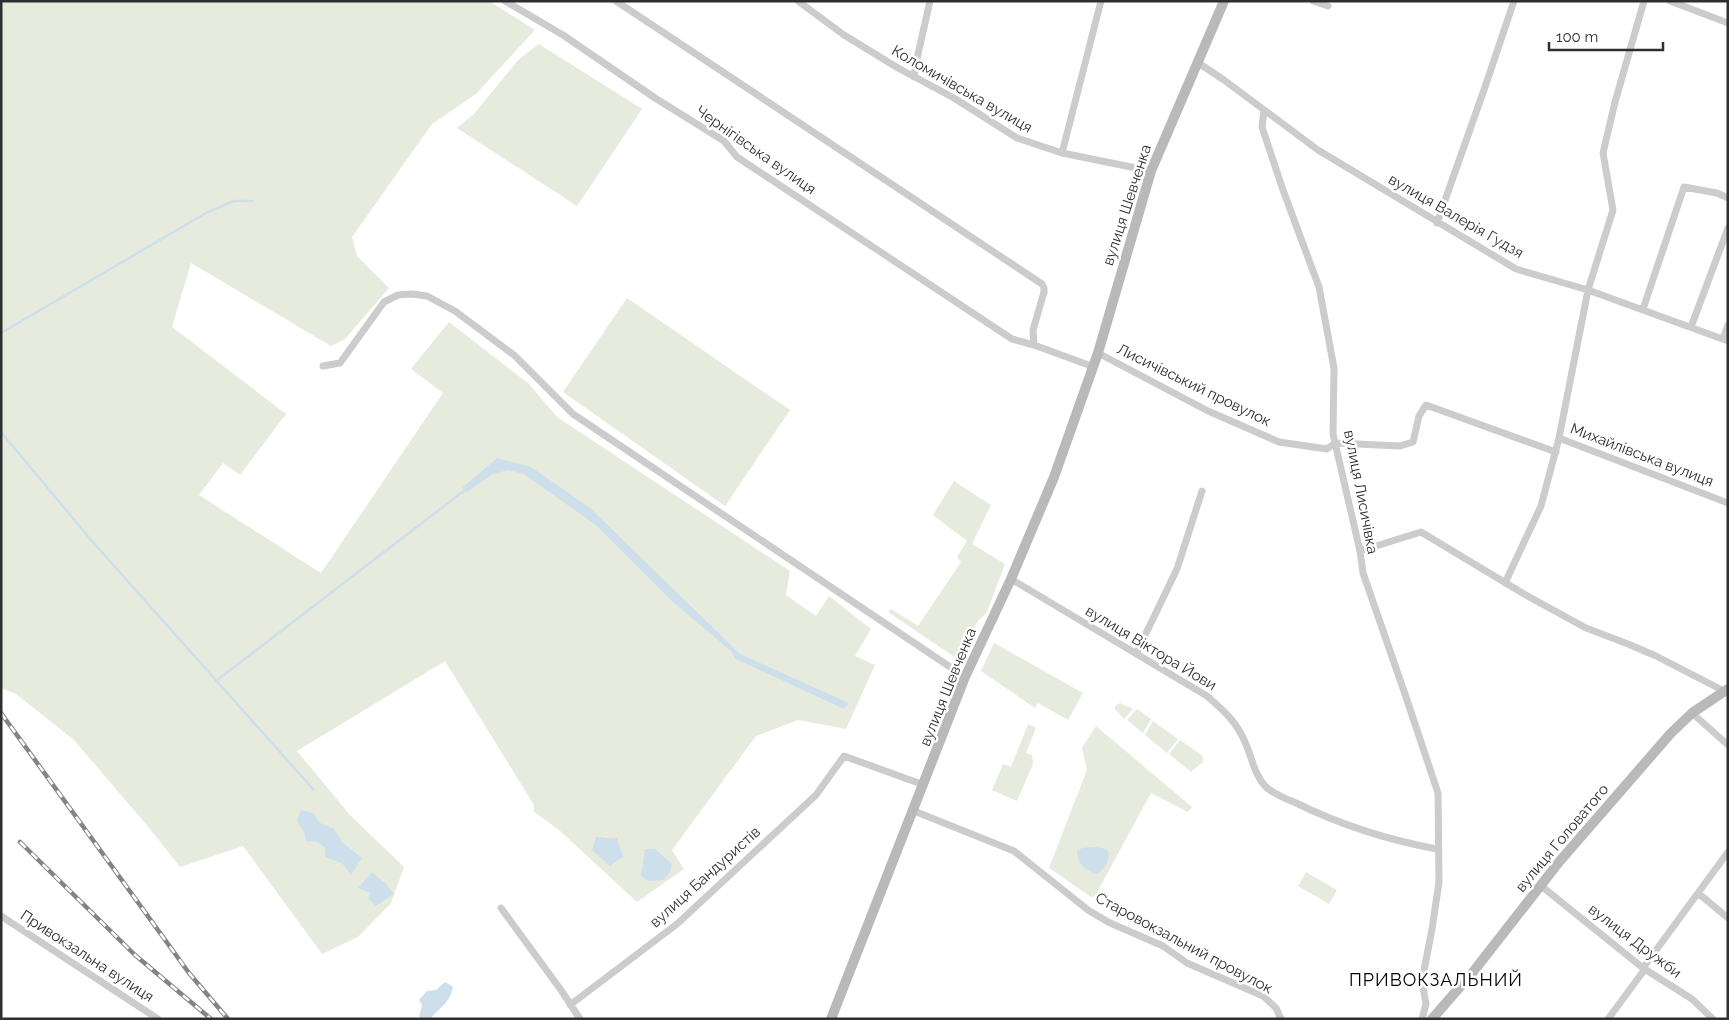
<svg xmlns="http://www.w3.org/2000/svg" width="1729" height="1020" font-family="Raleway,sans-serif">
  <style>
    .green { fill: #e6ebde }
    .water { fill: #ccdfea }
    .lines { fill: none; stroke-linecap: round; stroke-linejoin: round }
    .stream { stroke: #ccdfea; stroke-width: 2.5 }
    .minor { stroke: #ccc; stroke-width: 7 }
    .secondary { stroke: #b9b9b9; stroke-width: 10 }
    .rail-casing { stroke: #848484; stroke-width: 4.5 }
    .rail { stroke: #fff; stroke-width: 2.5; stroke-dasharray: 8; stroke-linecap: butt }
    .labels { text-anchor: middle; stroke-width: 5; stroke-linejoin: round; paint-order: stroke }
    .street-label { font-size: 15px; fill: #2f2f2f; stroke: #fff }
    .quarter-label { font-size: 18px; letter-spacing: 1px; fill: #000; stroke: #fff }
  </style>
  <rect width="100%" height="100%" fill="#fff"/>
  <path class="green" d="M 1,1 L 489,1 L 535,30 L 476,94 L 432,124 L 352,237 L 357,256 L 389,288 L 345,339 L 331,346 L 191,263 L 172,327 L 286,414 L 240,475 L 223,463 L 199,495 L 321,573 L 443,393 L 411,369 L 449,322 L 529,384 L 557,417 L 790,571 L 786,595 L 816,616 L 829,596 L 871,629 L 855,656 L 875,665 L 846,729 L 798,720 L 756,736 L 672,850 L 684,869 L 637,902 L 559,830 L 534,812 L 534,805 L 445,661 L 297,751 L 350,815 L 404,867 L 391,903 L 358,937 L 322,954 L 243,846 L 180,867 L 150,829 L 74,740 L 16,694 L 1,688 Z
    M 539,44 L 642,109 L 577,206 L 457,128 L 474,114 L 519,59 Z
    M 627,298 L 790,410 L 725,506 L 563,392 Z
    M 954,481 L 991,505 L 972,544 L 1005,564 L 987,612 L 977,622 L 962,662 L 888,612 L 891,609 L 918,626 L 961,562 L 957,557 L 967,541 L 933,515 Z
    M 994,643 L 1083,693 L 1068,720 L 1038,703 L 1035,708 L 981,671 Z
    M 1120,703 L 1133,709 L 1124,719 L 1115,709 L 1115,706 Z
    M 1137,709 L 1151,719 L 1143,733 L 1127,720 Z
    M 1153,721 L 1178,739 L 1167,753 L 1145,735 Z
    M 1028,724 L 1036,728 L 1026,753 L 1032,755 L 1033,764 L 1017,801 L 992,790 L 1003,764 L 1011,767 Z
    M 1096,726 L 1192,807 L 1188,812 L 1151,793 L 1095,896 L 1091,897 L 1049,868 L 1087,770 L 1082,748 Z
    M 1180,740 L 1203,756 L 1203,762 L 1191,772 L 1169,754 Z
    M 1306,872 L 1337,890 L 1329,904 L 1298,886 Z"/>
  <path class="water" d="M 497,458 L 531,467 L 590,508 L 740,654 L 849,703 L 844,709 L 736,659 L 731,651 L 673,602 L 597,526 L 524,474 L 508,470 L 493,474 L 467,492 L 462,488 Z
    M 301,810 L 313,813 L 320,823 L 334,829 L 342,842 L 362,858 L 351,875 L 342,863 L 325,857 L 325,848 L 318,842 L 306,841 L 304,832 L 297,820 Z
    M 596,837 C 603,837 609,839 617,838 L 623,857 L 610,866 L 592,850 Z
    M 1095,847 L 1106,849 L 1109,853 C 1108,863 1106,868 1097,874 C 1085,870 1077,864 1077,851 L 1082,848 Z
    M 645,849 L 655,849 L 672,864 L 670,872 L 663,880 L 649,881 L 641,876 Z
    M 372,872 L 386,884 L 394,894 L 376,906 L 368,898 L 371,893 L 358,888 Z
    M 445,982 L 453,987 C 450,1003 439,1008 430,1019 L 422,1019 L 419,1017 L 422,1005 L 419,1000 L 427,991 L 436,990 Z"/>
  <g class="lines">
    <path class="stream" d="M 1,333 L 206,213 L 234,201 L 253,201
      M 1,432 L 91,540 L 313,789
      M 216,681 L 465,490"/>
    <path class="minor" d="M 505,1 L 563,35 L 655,98 L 724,141 L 737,157 L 1012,339 L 1034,345 L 1094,367
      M 616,1 L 1042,284 L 1044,288 L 1044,292 L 1033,330 L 1034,345
      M 798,1 L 844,35 L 898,68 L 954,98 L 1017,138 L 1062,153 L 1101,1
      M 1313,1 L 1328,6
      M 1670,1 L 1728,23
      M 1197,62 L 1224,80 L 1318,150 L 1516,269 L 1588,290 L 1728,341
      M 914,77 L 916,63 L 930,1
      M 1264,110 L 1262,127 L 1283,190 L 1319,287 L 1334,368 L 1333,434 L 1360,551 L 1363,573 L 1406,697 L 1438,793 L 1439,882 L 1432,929 L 1422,981 L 1426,1004 L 1422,1019
      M 1062,153 L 1151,171
      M 1437,223 L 1485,87 L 1514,1
      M 1643,309 L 1684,187 L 1717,193 L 1728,198
      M 1691,327 L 1728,228
      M 1723,339 L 1728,325
      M 1098,353 L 1208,411 L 1279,442 L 1327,449 L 1335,443 L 1400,446 L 1413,442 L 1419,416 L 1426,405 L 1556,452
      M 323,366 L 340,363 L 384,302 L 398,295 L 412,294 L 427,296 L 455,311 L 514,355 L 573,414 L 965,677
      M 1559,438 L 1728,503
      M 1360,551 L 1421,532 L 1524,594 L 1586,628 L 1628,644 L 1656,656 L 1724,691
      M 1011,579 L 1207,696 C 1224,711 1236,721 1245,742 C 1252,757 1254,775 1266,787 C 1274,794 1286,799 1296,803 C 1341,825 1388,840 1437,849
      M 1505,583 L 1541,506 L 1559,438 L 1588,290 L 1613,210 L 1603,153 L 1615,102 L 1644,1
      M 1136,654 L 1177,569 L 1202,491
      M 1692,713 L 1728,745
      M 914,811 L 1014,851 L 1088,910 L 1108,922 L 1163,946 L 1187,963 L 1263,996 L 1276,1008 L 1281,1019
      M 1540,885 L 1643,968 L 1692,999 L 1713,1019
      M 1698,893 L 1728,918
      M 501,908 L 561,990 L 580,1019
      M 1,916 L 158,1019
      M 1643,968 L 1728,852
      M 570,1005 L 677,924 L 816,795 L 844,756 L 924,785
      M 1608,1019 L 1645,969"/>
    <path class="secondary" d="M 831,1019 L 965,677 L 1011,579 L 1054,477 L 1098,353 L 1151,171 L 1224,1
      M 1432,1019 L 1473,972 L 1559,862 L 1671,733 L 1692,713 L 1728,689"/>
    <defs>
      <path id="rail" d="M 1,713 L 189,973 L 228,1019
        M 20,842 L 135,955 L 211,1019"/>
    </defs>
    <use href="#rail" class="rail-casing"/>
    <use href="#rail" class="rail"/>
  </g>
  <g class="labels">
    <g class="street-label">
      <text transform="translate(962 89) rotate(30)" y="5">Коломичівська вулиця</text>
      <text transform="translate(756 150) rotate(35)" y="5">Чернігівська вулиця</text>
      <text transform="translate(1127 205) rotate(-72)" y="5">вулиця Шевченка</text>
      <text transform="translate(1456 216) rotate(30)" y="5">вулиця Валерія Гудзя</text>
      <text transform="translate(1194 385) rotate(26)" y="5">Лисичівський провулок</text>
      <text transform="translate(1642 455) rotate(21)" y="5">Михайлівська вулиця</text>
      <text transform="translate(1361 492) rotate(79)" y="5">вулиця Лисичівка</text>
      <text transform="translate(1151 648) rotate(31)" y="5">вулиця Віктора Йови</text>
      <text transform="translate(948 687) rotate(-68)" y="5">вулиця Шевченка</text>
      <text transform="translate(1562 838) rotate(-50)" y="5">вулиця Головатого</text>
      <text transform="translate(705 877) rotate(-42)" y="5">вулиця Бандуристів</text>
      <text transform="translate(1635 941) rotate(37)" y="5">вулиця Дружби</text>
      <text transform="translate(1184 943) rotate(28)" y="5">Старовокзальний провулок</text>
      <text transform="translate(87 956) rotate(33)" y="5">Привокзальна вулиця</text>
    </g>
    <g class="quarter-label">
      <text x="1436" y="986">ПРИВОКЗАЛЬНИЙ</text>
    </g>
  </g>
  <rect width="1729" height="1020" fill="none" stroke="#2f2f2f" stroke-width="5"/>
  <path d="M1549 42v8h114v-8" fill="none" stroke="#2f2f2f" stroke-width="2.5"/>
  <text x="1556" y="42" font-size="15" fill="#2f2f2f" stroke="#ffffff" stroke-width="4" paint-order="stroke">100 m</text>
</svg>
